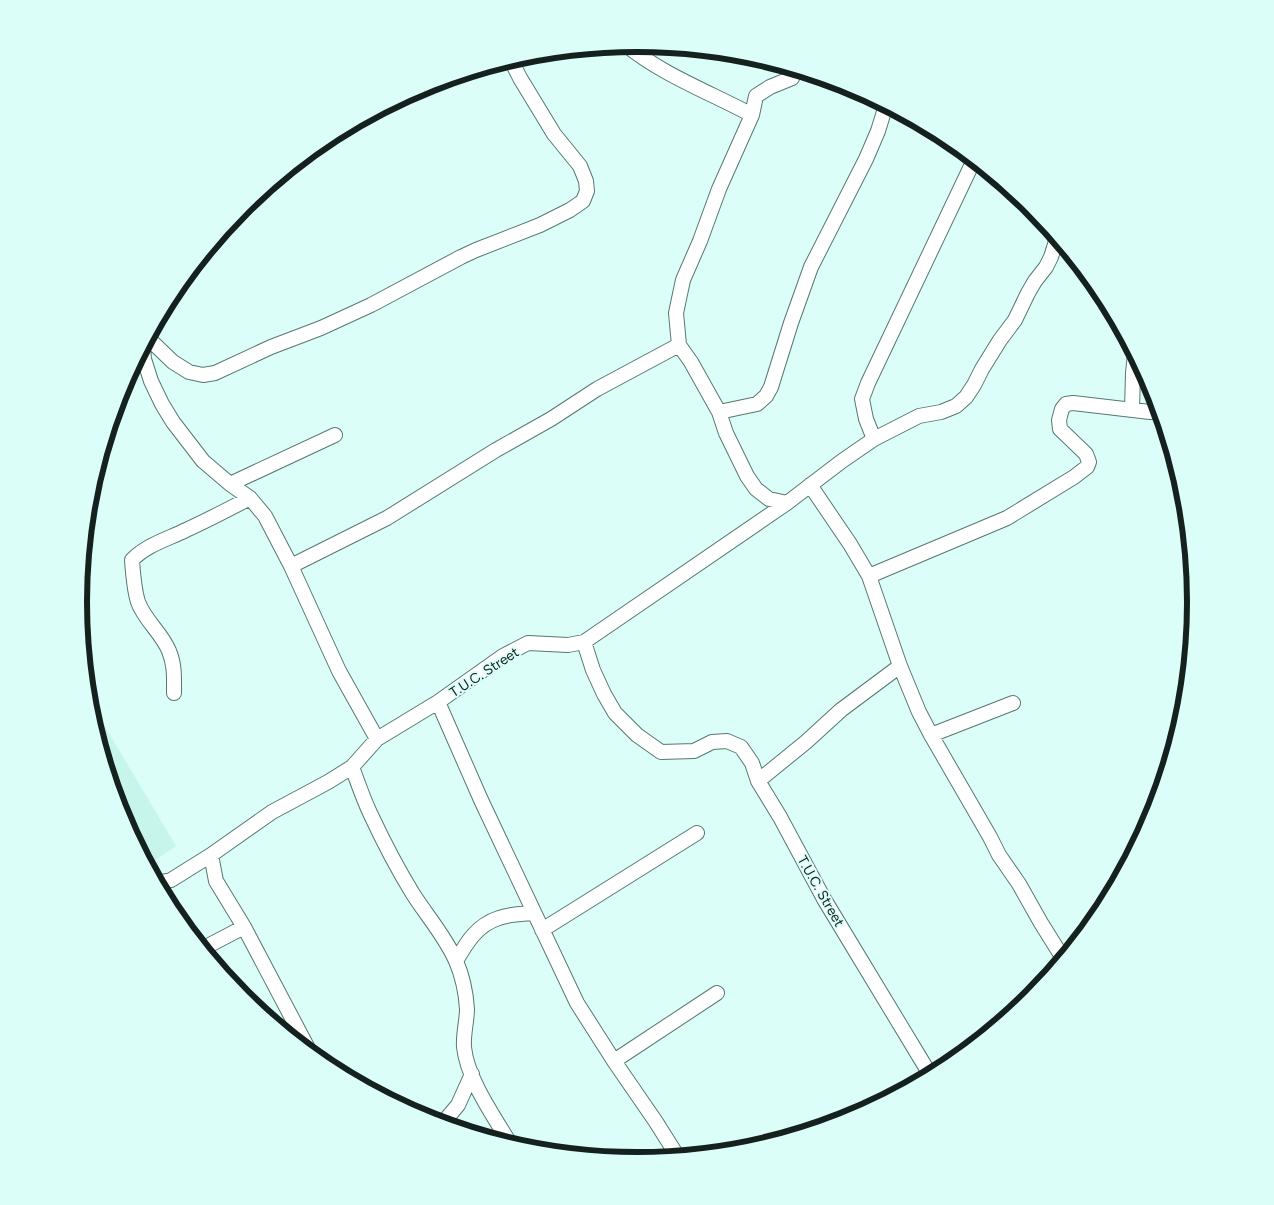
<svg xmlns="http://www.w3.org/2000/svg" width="1274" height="1205" font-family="Figtree,sans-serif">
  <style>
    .built { fill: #c7f4eb }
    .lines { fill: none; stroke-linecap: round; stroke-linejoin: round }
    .minor-casing { stroke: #587771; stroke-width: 16 }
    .minor { stroke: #fff; stroke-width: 14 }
    .labels { text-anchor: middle; stroke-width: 4; stroke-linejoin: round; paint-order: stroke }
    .street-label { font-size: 14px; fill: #14211f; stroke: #dbfff8 }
    .rim { fill: none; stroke: #14211f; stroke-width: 6 }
  </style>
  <rect width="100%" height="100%" fill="#dbfff8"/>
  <path class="built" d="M 88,698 L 176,846 L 147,866 L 121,816 L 89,711 Z"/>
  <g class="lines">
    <defs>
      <path id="minor" d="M 626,45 C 663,75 709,92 752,115
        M 406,95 L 454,77
        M 974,160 L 868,383 L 862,399 L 866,419 L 874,439 L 919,416 L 941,412 L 956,406 L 966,397 L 974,385 L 982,369 L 1000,340 L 1015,320 L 1028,293 L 1035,281 L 1046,267 L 1051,257 L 1057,238
        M 148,338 L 173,362 L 189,372 L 203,375 L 215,373 L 271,347 L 321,328 L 371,305 L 461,257 L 476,250 L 540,225 L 570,210 L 583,201 L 587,191 L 586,181 L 580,166 L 554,134 L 520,78 L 511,60
        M 143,347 L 144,359 L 151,381 L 162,404 L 173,422 L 203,461 L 230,484 L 250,498 L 265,516 L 291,566 L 339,671 L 377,739
        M 1132,410 L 1133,373 L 1135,354
        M 719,412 L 757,404 L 766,396 L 771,387 L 791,323 L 811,267 L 866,159 L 878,131 L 886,105
        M 230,484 L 335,435
        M 810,485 L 850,544 L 869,576 L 900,666 L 919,712 L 931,735 L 990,837 L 999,855 L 1019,884 L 1041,923 L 1061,955 L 1064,958
        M 787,503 L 769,499 L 756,489 L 747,476 L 726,433 L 719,412 L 691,362 L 679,345 L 676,313 L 683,280 L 700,241 L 719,189 L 752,115 L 756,96 L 770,87 L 792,78 L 796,70
        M 291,566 L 387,518 L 496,450 L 551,419 L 597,389 L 679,345
        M 869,576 L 1007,518 L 1074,477 L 1087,467 L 1089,462 L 1086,454 L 1060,429 L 1059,420 L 1062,409 L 1066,404 L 1073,403 L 1150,412 L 1160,411
        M 584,642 L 787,503 L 842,461 L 874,439
        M 174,693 C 174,679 175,665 169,651 C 162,633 145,621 138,602 C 134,589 133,574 132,560 C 146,545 168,539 186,530 C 208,520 229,509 250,498
        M 438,702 L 481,800 L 577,1003 L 614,1061 L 656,1122 L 678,1157
        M 931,735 L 1013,703
        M 352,767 C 358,783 363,798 370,813 C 383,841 397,868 413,894 C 427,916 445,936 456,961 C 462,975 466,993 467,1009 C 467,1021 463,1034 464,1047 C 467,1079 495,1118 511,1145
        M 758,781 L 806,742 L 841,710 L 900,666
        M 211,855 L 216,881 L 244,927 L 311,1054
        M 157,883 L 171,880 L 211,855 L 272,812 L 328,782 L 352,767 L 377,739 L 438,702 L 503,656 L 528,643 L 568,645 L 584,642 L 593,670 L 604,694 L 615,713 L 637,735 L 661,752 L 694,751 L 712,742 L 727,741 L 741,747 L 752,763 L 758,781 L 780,817 L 824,899 L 931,1076
        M 542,930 L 697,833
        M 202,949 L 244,927
        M 456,961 C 467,942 477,925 499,918 C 510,914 523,914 534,913
        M 614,1061 L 717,993
        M 442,1124 L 458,1105 L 472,1074"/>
    </defs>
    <use href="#minor" class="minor-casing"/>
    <use href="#minor" class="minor"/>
  </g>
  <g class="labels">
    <g class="street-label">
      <text transform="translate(484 672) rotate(-33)" y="5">T.U.C. Street</text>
      <text transform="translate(821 891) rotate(60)" y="5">T.U.C. Street</text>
    </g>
  </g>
  <path d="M0 0H1274V1205H0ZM87 602a550 550 0 1 1 1100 0a550 550 0 1 1-1100 0Z" fill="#dbfff8" fill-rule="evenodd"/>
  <path class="rim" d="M87 602a550 550 0 1 1 1100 0a550 550 0 1 1-1100 0Z"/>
</svg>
